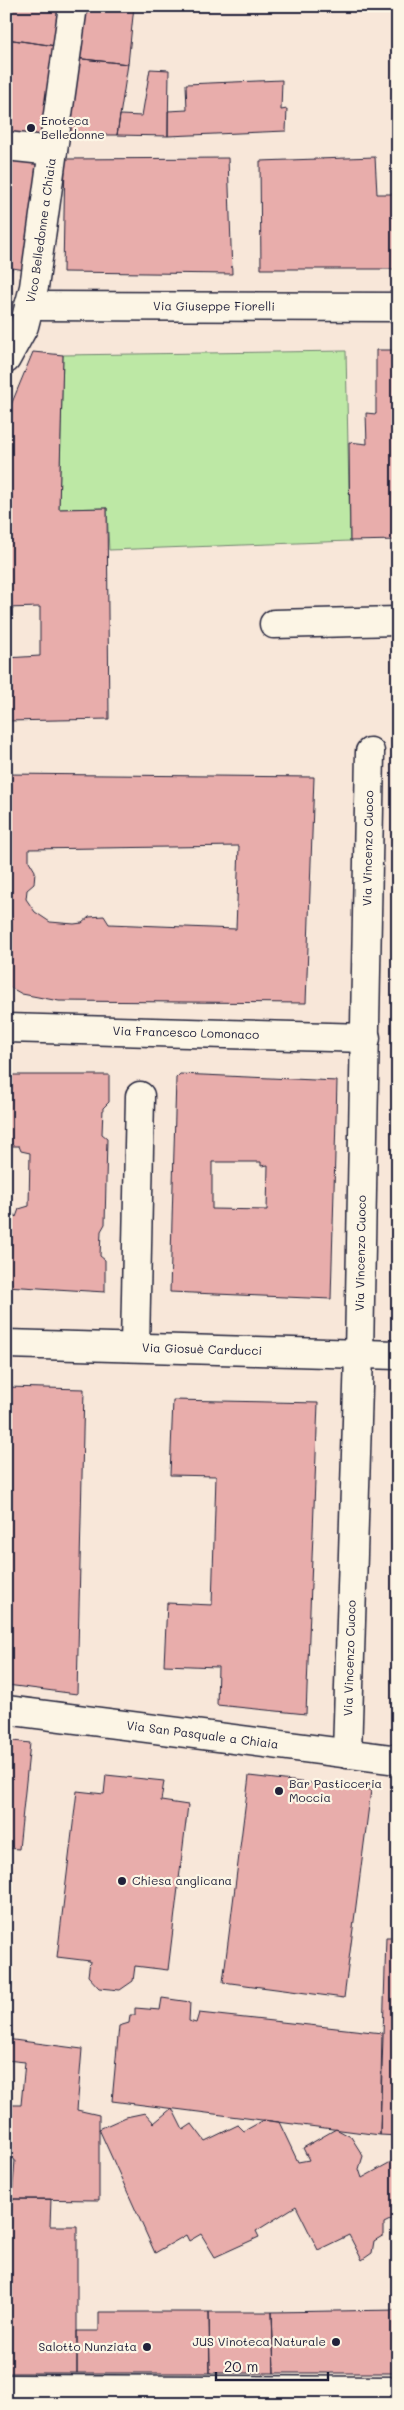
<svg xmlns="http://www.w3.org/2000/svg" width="404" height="2410" font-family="Mali,sans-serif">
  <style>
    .green { fill: #bde8a5; stroke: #708570 }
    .building { fill: #e8adab; stroke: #22223b; fill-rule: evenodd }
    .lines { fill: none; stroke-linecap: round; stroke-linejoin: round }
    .minor-casing { stroke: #22223b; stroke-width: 31 }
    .minor { stroke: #fcf5e5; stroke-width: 28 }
    .poi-dot { fill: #22223b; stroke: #fcf5e5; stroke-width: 2 }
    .labels { text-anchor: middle; stroke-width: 4.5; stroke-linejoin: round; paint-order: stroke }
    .poi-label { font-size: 12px; fill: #22223b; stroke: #fcf5e5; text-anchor: start }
    .street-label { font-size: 12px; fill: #22223b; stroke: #fcf5e5 }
  </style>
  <rect width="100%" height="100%" fill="#f8e7d9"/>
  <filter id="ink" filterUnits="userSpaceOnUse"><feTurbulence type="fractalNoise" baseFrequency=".02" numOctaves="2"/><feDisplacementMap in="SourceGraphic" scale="10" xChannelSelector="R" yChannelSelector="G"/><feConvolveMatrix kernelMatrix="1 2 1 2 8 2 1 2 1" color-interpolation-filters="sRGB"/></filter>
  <g filter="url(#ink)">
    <path class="green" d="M 346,351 L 350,541 L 109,550 L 107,508 L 59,509 L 63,355 Z"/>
    <path class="building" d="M 6,6 L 61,6 L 56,46 L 6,39 Z
      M 81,6 L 134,6 L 128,64 L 74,58 Z
      M 6,39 L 56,46 L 44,142 L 6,137 Z
      M 74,58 L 128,64 L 117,135 L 61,135 Z
      M 150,69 L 169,70 L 168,136 L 117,135 L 120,115 L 142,116 Z
      M 282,80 L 281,110 L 287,109 L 286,131 L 168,136 L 168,111 L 187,110 L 186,84 Z
      M 375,157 L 377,194 L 398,194 L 398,269 L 261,269 L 260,161 Z
      M 6,158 L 40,161 L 25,270 L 6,267 Z
      M 228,158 L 232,274 L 63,272 L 65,159 Z
      M 6,267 L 12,268 L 6,320 Z
      M 376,350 L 398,350 L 398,540 L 350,541 L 349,442 L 367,444 L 366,413 L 376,414 Z
      M 33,352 L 63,355 L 59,509 L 107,508 L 109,719 L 6,721 L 6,658 L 40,656 L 40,607 L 6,608 L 6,417 Z
      M 6,774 L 314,777 L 306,1003 L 59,1001 L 22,994 L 6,985 ZM 239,846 L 236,929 L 109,924 L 104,916 L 89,917 L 82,923 L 74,924 L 50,922 L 35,912 L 26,899 L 27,890 L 34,884 L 35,871 L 29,861 L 29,849 Z
      M 180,1074 L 337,1081 L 331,1299 L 170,1292 L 176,1078 ZM 212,1162 L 261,1162 L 261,1166 L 268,1165 L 267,1210 L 212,1209 Z
      M 6,1075 L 109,1075 L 109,1102 L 103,1108 L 102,1134 L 107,1138 L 105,1224 L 101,1231 L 100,1256 L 105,1260 L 105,1292 L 6,1286 L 6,1211 L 11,1211 L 16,1217 L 19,1209 L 29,1206 L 30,1153 L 21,1151 L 19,1146 L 6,1146 Z
      M 6,1387 L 84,1389 L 77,1694 L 7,1685 L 10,1658 L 6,1658 Z
      M 173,1400 L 318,1403 L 306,1714 L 217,1705 L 218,1667 L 164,1665 L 167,1603 L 212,1605 L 216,1476 L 170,1475 Z
      M 6,1740 L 30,1743 L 19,1849 L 6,1848 Z
      M 106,1775 L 164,1781 L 161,1801 L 188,1805 L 168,1970 L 135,1966 L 133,1981 L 120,1990 L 99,1988 L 88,1976 L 90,1961 L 57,1957 L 77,1791 L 104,1794 Z
      M 249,1776 L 371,1790 L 344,1998 L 223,1982 Z
      M 386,1937 L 398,1937 L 398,2136 L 380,2135 Z
      M 162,1998 L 190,2002 L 189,2021 L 196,2023 L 199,2013 L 382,2033 L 380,2135 L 112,2101 L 119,2026 L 129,2023 L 130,2015 L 135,2015 L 135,2008 L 160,2010 Z
      M 6,2039 L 82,2049 L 77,2110 L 99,2115 L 99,2200 L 12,2199 L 15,2160 L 6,2158 L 6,2105 L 21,2105 L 25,2062 L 6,2060 Z
      M 172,2108 L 183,2130 L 192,2124 L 205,2141 L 238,2125 L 244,2131 L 264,2120 L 279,2122 L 298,2162 L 309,2160 L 303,2148 L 336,2129 L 351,2137 L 363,2156 L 359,2169 L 362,2178 L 398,2158 L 398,2216 L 384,2223 L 384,2235 L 374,2241 L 372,2253 L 362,2260 L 349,2235 L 318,2250 L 296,2206 L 256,2231 L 259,2237 L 215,2257 L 201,2234 L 189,2241 L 186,2235 L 155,2253 L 99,2129 L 126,2117 L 145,2113 L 154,2123 Z
      M 6,2199 L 51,2199 L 50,2226 L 77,2226 L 77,2373 L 6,2373 Z
      M 398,2310 L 398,2373 L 274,2373 L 272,2312 Z
      M 99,2312 L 209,2312 L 210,2373 L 77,2373 L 77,2331 L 99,2331 Z
      M 209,2312 L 272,2312 L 274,2373 L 210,2373 Z"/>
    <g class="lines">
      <defs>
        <g id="minor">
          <path d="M 6,146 L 53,151"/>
          <path id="s1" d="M 29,306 L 398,307"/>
          <path id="s2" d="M 6,359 L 24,326 L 34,287 L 73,6"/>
          <path d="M 274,624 L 398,621"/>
          <path id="s3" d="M 6,1028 L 366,1038"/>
          <path id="s4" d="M 6,1344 L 398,1355"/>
          <path d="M 135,1347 L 140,1096"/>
          <path id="s5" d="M 6,1710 L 398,1760"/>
          <path id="s6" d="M 347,1754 L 359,1354 L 370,752"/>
          <path d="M 6,2389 L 398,2391"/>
        </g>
      </defs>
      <use href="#minor" class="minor-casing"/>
      <use href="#minor" class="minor"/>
    </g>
  </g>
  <g class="poi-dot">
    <circle cx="31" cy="128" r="5"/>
    <circle cx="279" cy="1791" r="5"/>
    <circle cx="122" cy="1881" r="5"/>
    <circle cx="336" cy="2342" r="5"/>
    <circle cx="147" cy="2347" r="5"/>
  </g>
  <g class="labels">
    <g class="poi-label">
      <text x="41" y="125">Enoteca<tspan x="41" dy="14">Belledonne</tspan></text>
      <text x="289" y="1788">Bar Pasticceria<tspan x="289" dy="14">Moccia</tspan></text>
      <text x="132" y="1885">Chiesa anglicana</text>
      <text x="326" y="2346" text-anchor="end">JUS Vinoteca Naturale</text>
      <text x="137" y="2351" text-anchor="end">Salotto Nunziata</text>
    </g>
    <g class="street-label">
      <text dy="4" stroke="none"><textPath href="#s2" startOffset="135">Vico Belledonne a Chiaia</textPath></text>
      <text dy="4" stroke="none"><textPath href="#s1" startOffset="185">Via Giuseppe Fiorelli</textPath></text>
      <text dy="4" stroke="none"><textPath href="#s6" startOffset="906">Via Vincenzo Cuoco</textPath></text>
      <text dy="4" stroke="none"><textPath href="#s3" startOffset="180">Via Francesco Lomonaco</textPath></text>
      <text dy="4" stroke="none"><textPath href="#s6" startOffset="501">Via Vincenzo Cuoco</textPath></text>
      <text dy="4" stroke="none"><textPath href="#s4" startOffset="196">Via Giosuè Carducci</textPath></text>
      <text dy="4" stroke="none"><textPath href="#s6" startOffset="96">Via Vincenzo Cuoco</textPath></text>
      <text dy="4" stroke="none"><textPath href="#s5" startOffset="198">Via San Pasquale a Chiaia</textPath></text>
    </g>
  </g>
  <rect width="404" height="2410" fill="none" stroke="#fcf5e5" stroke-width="25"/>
  <rect x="12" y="12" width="379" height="2385" fill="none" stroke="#22223b" stroke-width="2" filter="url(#ink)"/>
  <path d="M216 2372v8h112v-8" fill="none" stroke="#22223b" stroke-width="2.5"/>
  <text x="224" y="2372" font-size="15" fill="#22223b" stroke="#fcf5e5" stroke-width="4" paint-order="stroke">20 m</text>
</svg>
